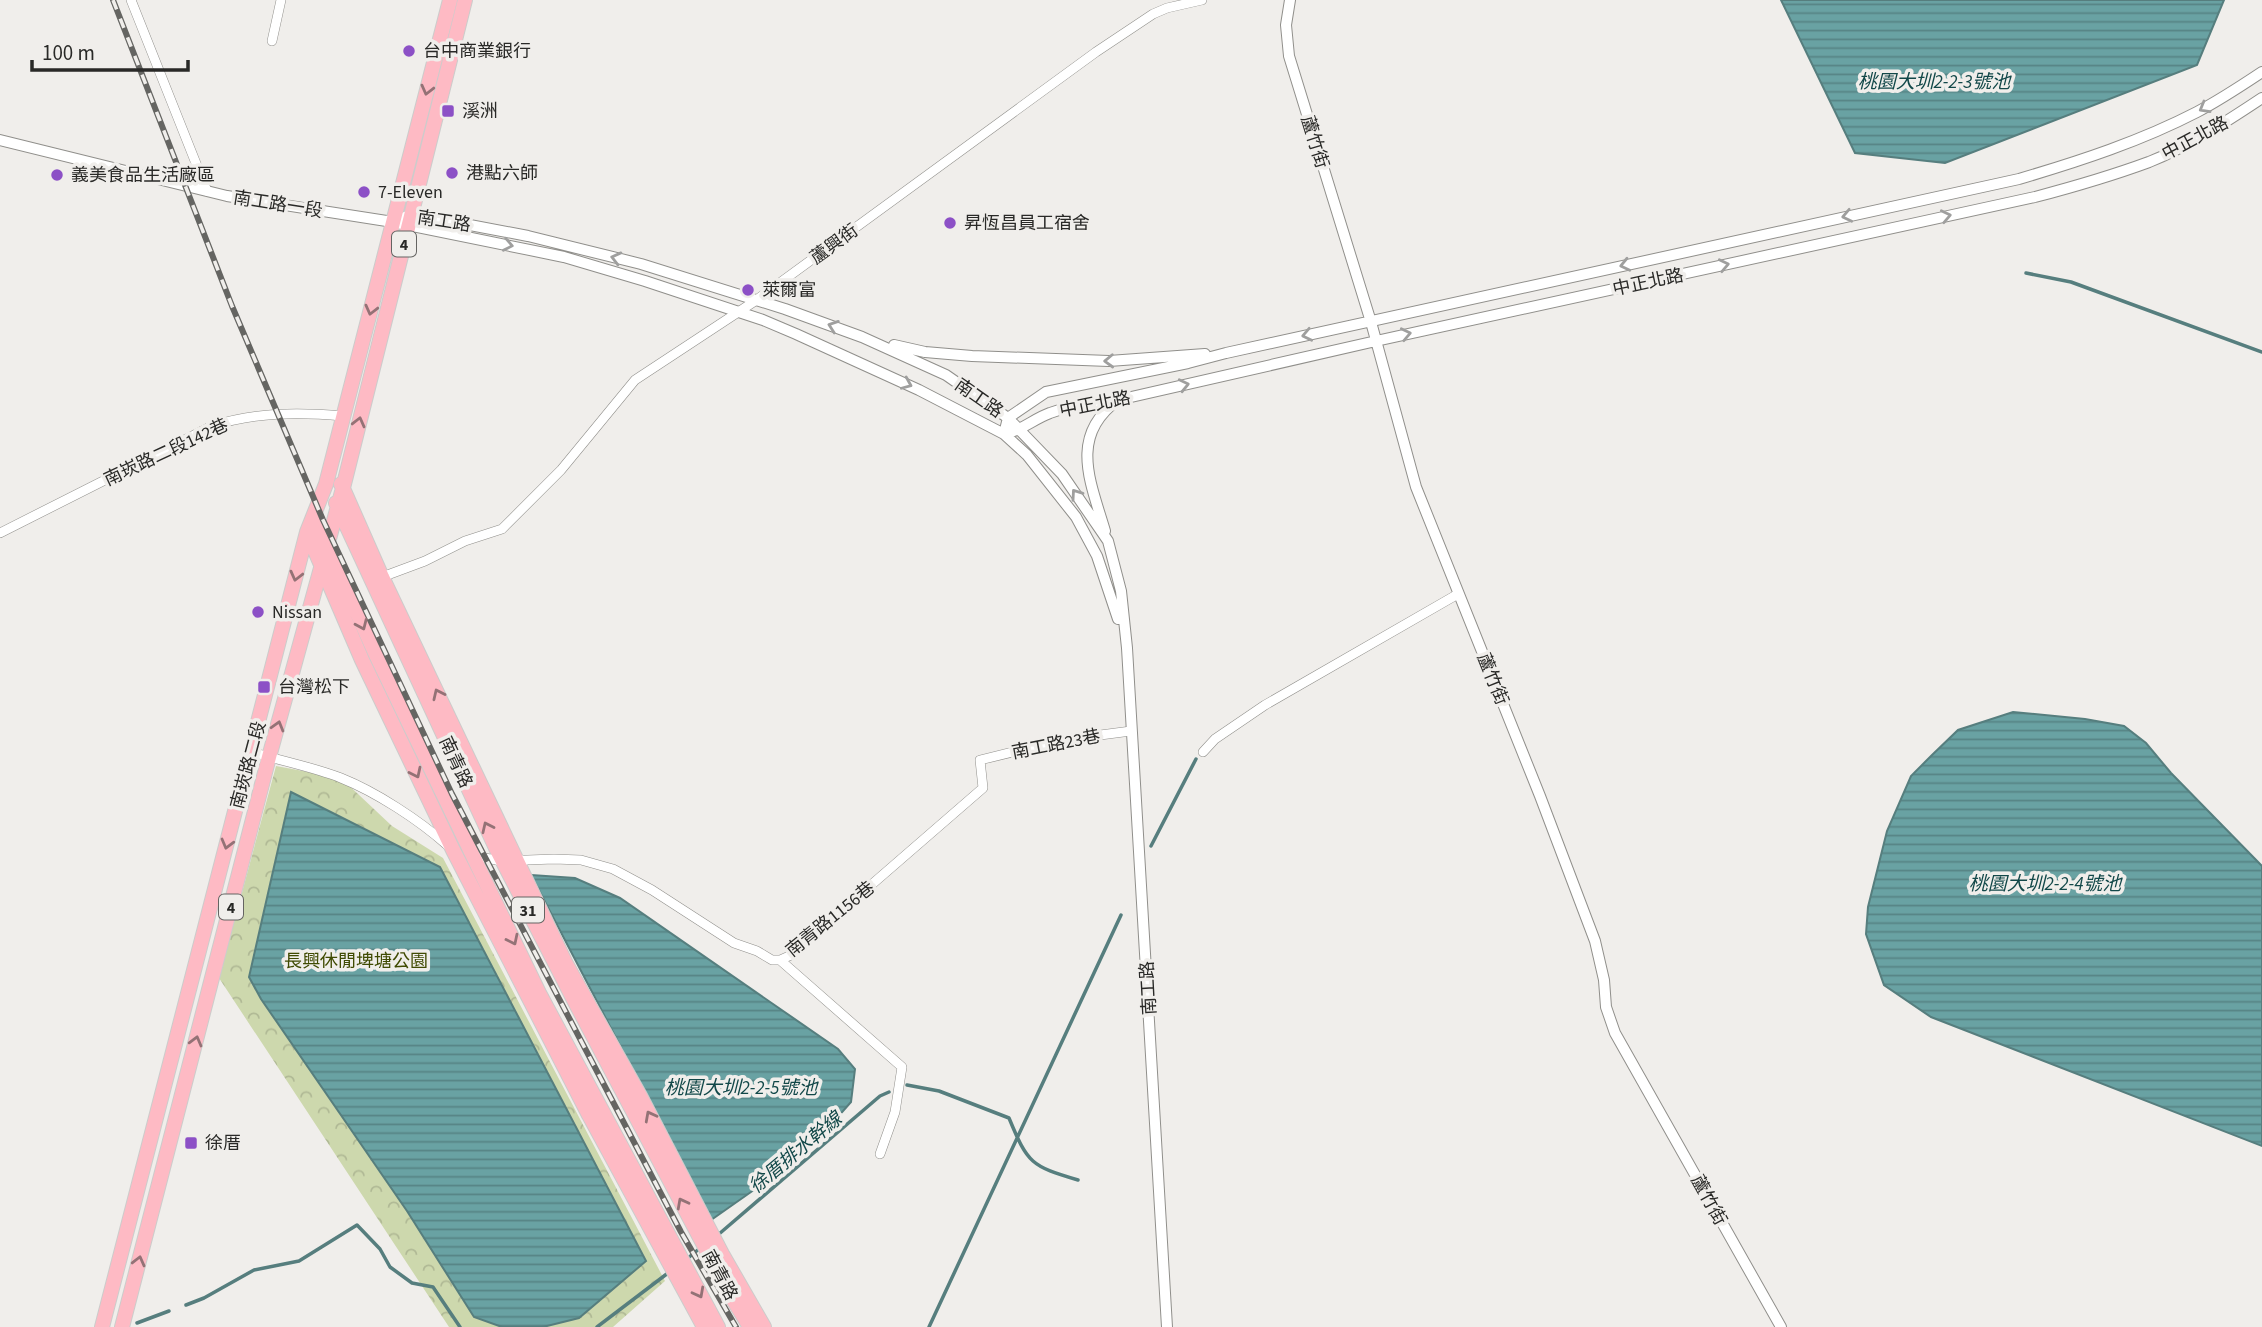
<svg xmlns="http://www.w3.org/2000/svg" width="2262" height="1327" font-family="'Source Sans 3','Noto Sans TC',sans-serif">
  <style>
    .park { fill: url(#park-crowns) }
    .water { fill: url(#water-rules); stroke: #567e7e; stroke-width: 2 }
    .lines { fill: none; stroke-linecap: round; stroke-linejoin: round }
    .stream { stroke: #567e7e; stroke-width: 3.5 }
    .minor-casing { stroke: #908f8b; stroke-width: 10 }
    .tertiary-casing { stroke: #908f8b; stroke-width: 12 }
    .primary-casing { stroke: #cccccb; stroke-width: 16 }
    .minor { stroke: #fff; stroke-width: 9 }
    .tertiary { stroke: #fff; stroke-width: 10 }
    .primary { stroke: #febac4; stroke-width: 14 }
    .rail-casing { stroke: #656562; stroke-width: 6 }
    .rail { stroke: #f0eeeb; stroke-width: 3.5; stroke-dasharray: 10; stroke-linecap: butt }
    .oneway { stroke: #947276 }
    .oneway2 { stroke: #9f9f9e }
    .poi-dot { fill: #8c50c6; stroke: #f0eeeb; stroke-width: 2.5 }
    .labels { text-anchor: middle; stroke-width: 7; stroke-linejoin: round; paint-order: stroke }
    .shield { fill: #f0eeeb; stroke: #656462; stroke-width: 2 }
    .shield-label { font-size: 16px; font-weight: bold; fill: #292927 }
    .poi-label { font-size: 18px; fill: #292927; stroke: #f0eeeb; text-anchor: start }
    .street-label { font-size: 18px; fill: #292927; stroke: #f0eeeb }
    .park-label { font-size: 18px; fill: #404b03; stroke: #f0eeeb }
    .water-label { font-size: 19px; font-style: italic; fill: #124849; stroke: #f0eeeb }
  </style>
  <defs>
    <pattern id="park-crowns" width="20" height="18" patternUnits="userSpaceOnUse" patternTransform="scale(1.75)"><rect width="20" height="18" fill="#cdd8ad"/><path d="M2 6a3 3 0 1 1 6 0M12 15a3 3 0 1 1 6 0" fill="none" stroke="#b0b995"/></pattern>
    <pattern id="water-rules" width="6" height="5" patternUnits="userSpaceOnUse" patternTransform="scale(1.75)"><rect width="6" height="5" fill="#69a2a3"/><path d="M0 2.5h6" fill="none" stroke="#568485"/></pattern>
  </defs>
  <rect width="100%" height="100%" fill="#f0eeeb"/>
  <path class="park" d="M 276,766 L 341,778 L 392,826 L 443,858 L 665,1281 L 613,1327 L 449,1327 L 219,978 Z"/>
  <path class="water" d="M 1781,0 L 2224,0 L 2197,65 L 1945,163 L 1855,153 Z
    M 2013,712 L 2085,719 L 2124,726 L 2146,743 L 2171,773 L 2262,866 L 2262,1146 L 1931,1017 L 1884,985 L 1866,934 L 1868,907 L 1887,831 L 1911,776 L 1931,756 L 1958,730 Z
    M 291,792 L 440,867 L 646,1261 L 579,1318 L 543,1327 L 502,1327 L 474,1317 L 407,1211 L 261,999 L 249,977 Z
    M 531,875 L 575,878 L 620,898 L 838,1049 L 855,1069 L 851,1102 L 828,1128 L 771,1178 L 711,1220 Z"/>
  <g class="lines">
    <path class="stream" d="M 2026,273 L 2071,282 L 2262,352
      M 1151,846 L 1196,759
      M 907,1085 L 939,1091 L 1009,1118 C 1028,1164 1031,1166 1078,1180
      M 719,1234 L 880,1096 L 889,1092
      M 688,1258 L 699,1249
      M 186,1305 L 204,1298 L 254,1270 L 299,1261 L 357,1225 L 380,1249 L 390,1267 L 412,1283 L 433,1287 L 460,1327
      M 137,1323 L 169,1311
      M 597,1327 L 668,1273
      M 929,1327 L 1121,915"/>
    <defs>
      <path id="minor" d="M 131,0 L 207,191
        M 272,41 L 281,0
        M 0,533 L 212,426 C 256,412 299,412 343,416
        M 382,577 L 425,561 L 465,541 L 502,529 L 561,470 L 635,380 L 755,301 L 1096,52 L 1153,14 L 1167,8 L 1202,0
        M 252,752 C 281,761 313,767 341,778 C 376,792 419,820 447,845
        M 1203,752 L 1215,739 L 1265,705 L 1458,594
        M 472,856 L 503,861 L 554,859 L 581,860 L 613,869 L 652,890 L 734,943 L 757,951 L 772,960 L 780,960 L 789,956 L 810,938 L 983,788 L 980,760 L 1062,740 L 1131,731
        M 780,960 L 902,1067 L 895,1112 L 880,1154"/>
      <path id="tertiary" d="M 1290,0 L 1286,25 L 1289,56 L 1371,322 L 1416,487 L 1540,796 L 1595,941 L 1604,980 L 1606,1007 L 1615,1033 L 1781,1327
        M 2262,72 C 2241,86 2220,100 2197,112 C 2141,141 2080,161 2019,179 L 1226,353 L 1188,363 L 1046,392 L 1008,418 L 1004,434 C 1022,431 1033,419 1050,413 C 1071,405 1095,401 1118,400 L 1376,341 L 2035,197 C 2073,187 2111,176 2149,162 C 2189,146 2226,122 2262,98
        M 0,140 L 227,196 L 393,222 L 564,257 L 645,281 L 763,320 L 796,334 L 919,390 L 1004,434 L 1027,455 L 1076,517 L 1097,556 L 1118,619
        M 393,222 L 412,214 L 528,236 L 641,264 L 785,309 L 862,337 L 946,375 L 1008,418 L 1062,474 L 1108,541 L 1121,591 L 1127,648 L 1167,1327
        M 894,345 L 925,352 L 972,356 L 1109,361 L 1205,354
        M 1105,531 C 1091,483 1068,436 1118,400"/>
      <path id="primary" d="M 341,484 L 382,577 L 566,964 L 640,1096 L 722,1254 L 764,1327
        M 336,503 L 496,848 L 574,1000 L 731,1296 L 750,1327
        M 313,518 L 326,544 L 377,657 L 539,993 L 718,1327
        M 307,532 L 362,660 L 453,850 L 589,1115 L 704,1327
        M 102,1327 L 307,532 L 326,484 L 450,0
        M 122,1327 L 269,757 L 343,488 L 465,0"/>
    </defs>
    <use href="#minor" class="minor-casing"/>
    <use href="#tertiary" class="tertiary-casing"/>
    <use href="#primary" class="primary-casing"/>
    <use href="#minor" class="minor"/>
    <use href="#tertiary" class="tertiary"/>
    <use href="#primary" class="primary"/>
    <defs>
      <path id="rail" d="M 113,0 L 232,306 L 323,520 L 452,794 L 681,1232 L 736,1327"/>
    </defs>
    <use href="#rail" class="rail-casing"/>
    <use href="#rail" class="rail"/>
  </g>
  <defs><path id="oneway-chevron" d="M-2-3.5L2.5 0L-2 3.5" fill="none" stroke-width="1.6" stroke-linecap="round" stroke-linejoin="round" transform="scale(1.75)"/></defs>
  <g class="oneway">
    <use href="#oneway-chevron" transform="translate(427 90) rotate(104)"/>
    <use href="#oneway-chevron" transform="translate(371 310) rotate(104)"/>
    <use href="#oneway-chevron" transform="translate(359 422) rotate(-76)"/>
    <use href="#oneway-chevron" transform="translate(296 576) rotate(104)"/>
    <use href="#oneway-chevron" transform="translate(362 625) rotate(66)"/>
    <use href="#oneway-chevron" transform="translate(438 694) rotate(-115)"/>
    <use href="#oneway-chevron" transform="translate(278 726) rotate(-74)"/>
    <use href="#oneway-chevron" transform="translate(416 773) rotate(64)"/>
    <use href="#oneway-chevron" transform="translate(487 827) rotate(-115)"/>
    <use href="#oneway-chevron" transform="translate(227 844) rotate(105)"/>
    <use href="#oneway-chevron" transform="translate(513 940) rotate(64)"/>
    <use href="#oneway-chevron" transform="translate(196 1041) rotate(-75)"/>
    <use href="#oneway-chevron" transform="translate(650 1116) rotate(-118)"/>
    <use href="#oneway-chevron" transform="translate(682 1203) rotate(-118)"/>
    <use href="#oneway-chevron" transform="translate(139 1261) rotate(-76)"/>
    <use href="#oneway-chevron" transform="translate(699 1293) rotate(62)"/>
  </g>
  <g class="oneway2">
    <use href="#oneway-chevron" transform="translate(2204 108) rotate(150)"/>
    <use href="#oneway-chevron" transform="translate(1847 216) rotate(168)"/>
    <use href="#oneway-chevron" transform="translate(1946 216) rotate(-12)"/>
    <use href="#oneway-chevron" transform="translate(508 245) rotate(11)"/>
    <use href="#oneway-chevron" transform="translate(616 258) rotate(-166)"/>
    <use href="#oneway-chevron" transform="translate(1625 265) rotate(167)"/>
    <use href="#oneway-chevron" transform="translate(1724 265) rotate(-12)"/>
    <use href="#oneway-chevron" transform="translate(833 326) rotate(-161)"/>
    <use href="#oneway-chevron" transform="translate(1406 334) rotate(-12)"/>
    <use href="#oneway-chevron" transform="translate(1307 335) rotate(168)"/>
    <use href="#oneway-chevron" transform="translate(1109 361) rotate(178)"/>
    <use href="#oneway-chevron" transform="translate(907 384) rotate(23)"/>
    <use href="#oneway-chevron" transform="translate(1184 385) rotate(-13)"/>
    <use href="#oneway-chevron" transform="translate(1076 494) rotate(-125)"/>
  </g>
  <g class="poi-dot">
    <circle cx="409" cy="51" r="7"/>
    <rect x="441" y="104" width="14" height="14" rx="3.5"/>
    <circle cx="452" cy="173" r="7"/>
    <circle cx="57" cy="175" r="7"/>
    <circle cx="364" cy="192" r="7"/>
    <circle cx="950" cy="223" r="7"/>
    <circle cx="748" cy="290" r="7"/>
    <circle cx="258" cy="612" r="7"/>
    <rect x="257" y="680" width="14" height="14" rx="3.5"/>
    <rect x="184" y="1136" width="14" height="14" rx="3.5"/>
  </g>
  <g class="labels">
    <g class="shield">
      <rect x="392" y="231.5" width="24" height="25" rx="5"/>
      <rect x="219" y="894.5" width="24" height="25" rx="5"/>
      <rect x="512" y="897.5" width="32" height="25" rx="5"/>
    </g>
    <g class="shield-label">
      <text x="404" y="250">4</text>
      <text x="231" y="913">4</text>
      <text x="528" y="916">31</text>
    </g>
    <g class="poi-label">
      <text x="423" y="57">台中商業銀行</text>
      <text x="462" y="117">溪洲</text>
      <text x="466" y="179">港點六師</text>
      <text x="71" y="181">義美食品生活廠區</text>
      <text x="378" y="198">7-Eleven</text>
      <text x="964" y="229">昇恆昌員工宿舍</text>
      <text x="762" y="296">萊爾富</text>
      <text x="272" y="618">Nissan</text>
      <text x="278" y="693">台灣松下</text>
      <text x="205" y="1149">徐厝</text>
    </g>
    <g class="street-label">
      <text transform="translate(2195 138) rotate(-28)" y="6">中正北路</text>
      <text transform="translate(1315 142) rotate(73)" y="6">蘆竹街</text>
      <text transform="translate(278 204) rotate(9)" y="6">南工路一段</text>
      <text transform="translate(444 221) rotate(9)" y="6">南工路</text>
      <text transform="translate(834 244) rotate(-36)" y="6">蘆興街</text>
      <text transform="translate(1648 282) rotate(-12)" y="6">中正北路</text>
      <text transform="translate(979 398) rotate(35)" y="6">南工路</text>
      <text transform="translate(1095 404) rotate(-11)" y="6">中正北路</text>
      <text transform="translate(166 452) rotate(-25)" y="6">南崁路二段142巷</text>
      <text transform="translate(1493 679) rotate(68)" y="6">蘆竹街</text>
      <text transform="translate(1056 744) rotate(-11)" y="6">南工路23巷</text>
      <text transform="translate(456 762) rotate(65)" y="6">南青路</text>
      <text transform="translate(248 765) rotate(-75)" y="6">南崁路二段</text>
      <text transform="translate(830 919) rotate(-39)" y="6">南青路1156巷</text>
      <text transform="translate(1148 988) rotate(-93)" y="6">南工路</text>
      <text transform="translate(1709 1200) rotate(61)" y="6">蘆竹街</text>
      <text transform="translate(720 1275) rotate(62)" y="6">南青路</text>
    </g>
    <g class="park-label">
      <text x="356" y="967">長興休閒埤塘公園</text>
    </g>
    <g class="water-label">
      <text x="1934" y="88">桃園大圳2-2-3號池</text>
      <text x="2045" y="890">桃園大圳2-2-4號池</text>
      <text x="741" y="1094">桃園大圳2-2-5號池</text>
      <text transform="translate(795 1152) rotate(-40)" y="7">徐厝排水幹線</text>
    </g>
  </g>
  <path d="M32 60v10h156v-10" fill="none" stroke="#292927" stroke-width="3.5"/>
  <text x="42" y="60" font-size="21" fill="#292927" stroke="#f0eeeb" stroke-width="5" paint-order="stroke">100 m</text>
</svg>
